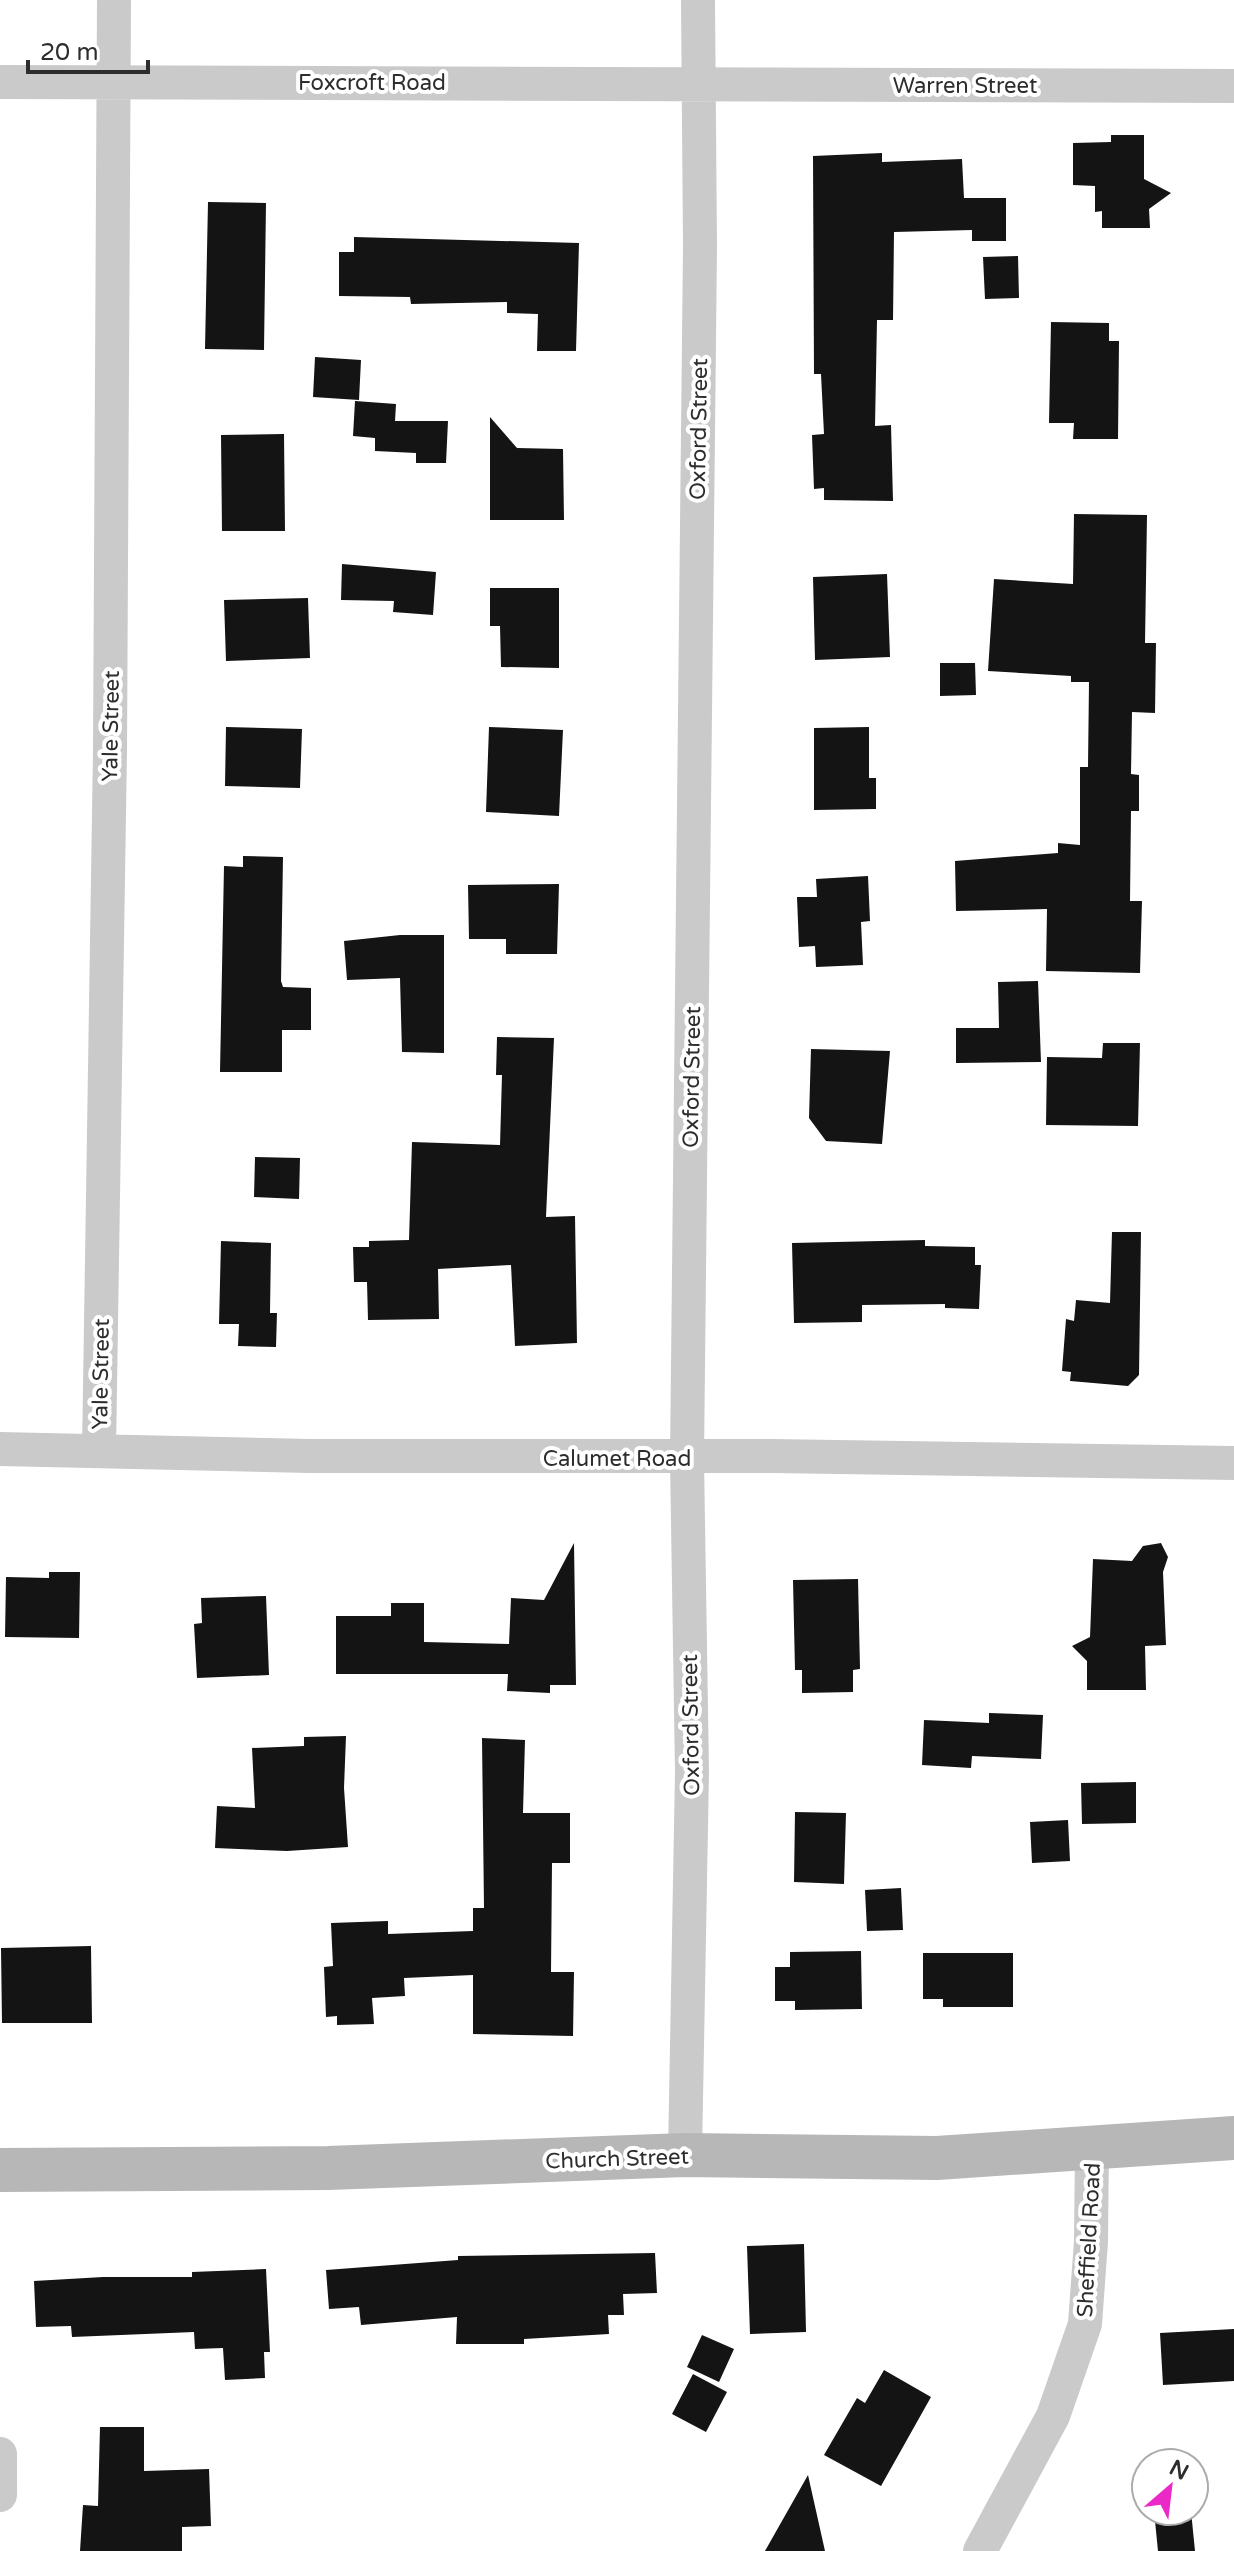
<svg xmlns="http://www.w3.org/2000/svg" width="1234" height="2551" font-family="'Varela Round',sans-serif">
  <style>
    .building { fill: #141414 }
    .lines { fill: none; stroke-linecap: round; stroke-linejoin: round }
    .street { stroke: #cacaca; stroke-width: 34 }
    .secondary { stroke: #b7b7b7; stroke-width: 44 }
    .labels { text-anchor: middle; stroke-width: 8; stroke-linejoin: round; paint-order: stroke }
    .street-label { font-size: 22px; fill: #2d2d2d; stroke: #fff }
  </style>
  <rect width="100%" height="100%" fill="#fff"/>
  <path class="building" d="M 1111,135 L 1144,135 L 1144,179 L 1171,193 L 1149,209 L 1150,228 L 1102,228 L 1102,211 L 1095,212 L 1095,186 L 1073,185 L 1073,143 L 1111,142 Z
    M 882,153 L 882,162 L 962,159 L 964,198 L 1006,198 L 1006,241 L 972,241 L 972,230 L 894,232 L 893,320 L 877,320 L 875,426 L 891,425 L 893,501 L 824,500 L 824,488 L 814,489 L 812,435 L 824,434 L 821,374 L 814,374 L 813,156 Z
    M 208,202 L 266,203 L 264,350 L 205,349 Z
    M 354,237 L 579,243 L 576,351 L 537,351 L 538,314 L 507,313 L 507,302 L 411,304 L 410,297 L 339,296 L 339,252 L 354,252 Z
    M 1018,256 L 1019,298 L 985,299 L 983,257 Z
    M 1051,322 L 1109,323 L 1109,341 L 1119,341 L 1118,439 L 1073,439 L 1074,423 L 1049,423 Z
    M 315,357 L 361,360 L 359,400 L 313,397 Z
    M 355,401 L 396,404 L 395,421 L 448,421 L 446,463 L 416,463 L 416,453 L 375,451 L 375,438 L 353,436 Z
    M 490,417 L 517,448 L 563,449 L 564,520 L 490,520 Z
    M 284,434 L 285,531 L 222,531 L 221,435 Z
    M 1074,514 L 1147,515 L 1145,643 L 1156,643 L 1155,713 L 1132,712 L 1131,774 L 1139,775 L 1139,811 L 1131,811 L 1130,901 L 1142,901 L 1140,973 L 1046,971 L 1047,909 L 956,911 L 955,861 L 1058,853 L 1058,843 L 1080,845 L 1080,767 L 1088,767 L 1089,682 L 1071,682 L 1071,676 L 988,671 L 994,579 L 1073,584 Z
    M 342,564 L 436,572 L 433,615 L 393,612 L 394,601 L 341,600 Z
    M 887,574 L 890,657 L 815,660 L 813,577 Z
    M 490,588 L 559,588 L 559,668 L 501,667 L 500,626 L 490,626 Z
    M 308,598 L 310,658 L 226,661 L 224,600 Z
    M 940,663 L 975,663 L 976,695 L 940,696 Z
    M 226,727 L 302,729 L 300,788 L 225,786 Z
    M 489,727 L 563,730 L 559,816 L 486,812 Z
    M 869,727 L 869,778 L 876,778 L 876,809 L 814,810 L 814,728 Z
    M 243,856 L 283,857 L 281,981 L 283,987 L 311,988 L 311,1030 L 282,1030 L 282,1072 L 220,1072 L 224,866 L 243,867 Z
    M 868,876 L 870,921 L 861,922 L 863,965 L 816,967 L 815,946 L 799,947 L 797,897 L 817,897 L 816,879 Z
    M 559,884 L 557,954 L 506,954 L 506,939 L 469,939 L 468,885 Z
    M 400,935 L 444,935 L 444,1053 L 402,1052 L 400,978 L 347,980 L 344,941 Z
    M 1038,981 L 1041,1062 L 956,1063 L 956,1028 L 999,1028 L 998,982 Z
    M 497,1037 L 554,1038 L 546,1217 L 575,1216 L 577,1343 L 515,1346 L 511,1265 L 438,1269 L 439,1319 L 368,1320 L 367,1282 L 354,1282 L 353,1247 L 369,1247 L 369,1241 L 409,1240 L 412,1142 L 500,1145 L 502,1075 L 496,1075 Z
    M 1103,1043 L 1140,1043 L 1138,1126 L 1046,1125 L 1047,1057 L 1102,1058 Z
    M 811,1049 L 890,1051 L 882,1144 L 826,1141 L 809,1118 Z
    M 255,1157 L 300,1158 L 299,1199 L 254,1197 Z
    M 1112,1232 L 1141,1232 L 1139,1375 L 1128,1386 L 1070,1381 L 1071,1372 L 1062,1371 L 1066,1319 L 1074,1321 L 1076,1300 L 1110,1303 Z
    M 925,1240 L 925,1246 L 975,1247 L 975,1265 L 981,1265 L 979,1309 L 945,1308 L 945,1304 L 862,1305 L 862,1322 L 794,1323 L 792,1243 Z
    M 221,1241 L 271,1243 L 270,1313 L 277,1313 L 276,1347 L 238,1346 L 239,1324 L 219,1324 Z
    M 574,1543 L 576,1685 L 550,1685 L 550,1693 L 507,1691 L 508,1674 L 336,1674 L 336,1616 L 391,1616 L 391,1603 L 424,1603 L 424,1642 L 509,1644 L 511,1598 L 544,1600 Z
    M 1161,1543 L 1168,1557 L 1163,1572 L 1166,1645 L 1145,1646 L 1146,1690 L 1087,1690 L 1087,1661 L 1072,1646 L 1090,1637 L 1093,1559 L 1132,1561 L 1143,1546 Z
    M 49,1572 L 80,1572 L 79,1638 L 5,1637 L 6,1577 L 49,1578 Z
    M 858,1579 L 860,1669 L 853,1670 L 853,1692 L 802,1693 L 802,1670 L 795,1670 L 793,1580 Z
    M 266,1596 L 269,1675 L 197,1678 L 194,1624 L 202,1623 L 201,1598 Z
    M 989,1713 L 1043,1715 L 1041,1759 L 972,1756 L 971,1768 L 922,1765 L 924,1720 L 989,1723 Z
    M 346,1736 L 344,1788 L 348,1847 L 287,1851 L 215,1848 L 217,1806 L 255,1808 L 252,1748 L 304,1746 L 304,1737 Z
    M 482,1738 L 525,1740 L 523,1813 L 570,1813 L 570,1863 L 552,1863 L 551,1972 L 574,1972 L 573,2036 L 473,2034 L 473,1975 L 404,1978 L 405,1996 L 372,1998 L 374,2024 L 337,2025 L 337,2016 L 326,2017 L 324,1967 L 333,1966 L 331,1923 L 388,1921 L 388,1934 L 473,1931 L 473,1908 L 484,1908 Z
    M 1136,1782 L 1136,1823 L 1082,1824 L 1081,1783 Z
    M 795,1812 L 846,1813 L 844,1884 L 794,1882 Z
    M 1068,1820 L 1070,1861 L 1032,1863 L 1030,1822 Z
    M 901,1888 L 903,1930 L 867,1931 L 865,1890 Z
    M 91,1946 L 92,2023 L 2,2023 L 1,1948 Z
    M 861,1951 L 862,2009 L 795,2010 L 795,2001 L 775,2001 L 775,1967 L 790,1967 L 790,1952 Z
    M 923,1953 L 1013,1953 L 1013,2007 L 943,2007 L 943,1999 L 923,1999 Z
    M 804,2244 L 806,2332 L 750,2334 L 747,2246 Z
    M 655,2253 L 657,2293 L 623,2294 L 624,2315 L 608,2315 L 609,2334 L 524,2339 L 524,2344 L 456,2344 L 457,2317 L 361,2325 L 359,2307 L 329,2309 L 326,2270 L 458,2260 L 458,2256 Z
    M 266,2269 L 270,2352 L 264,2352 L 265,2378 L 225,2380 L 223,2348 L 195,2349 L 194,2332 L 72,2337 L 71,2326 L 36,2327 L 34,2281 L 103,2277 L 192,2277 L 192,2272 Z
    M 1234,2329 L 1234,2381 L 1163,2385 L 1160,2333 Z
    M 702,2335 L 734,2349 L 719,2382 L 687,2367 Z
    M 884,2370 L 931,2397 L 881,2486 L 824,2455 L 857,2398 L 865,2403 Z
    M 693,2374 L 727,2392 L 706,2432 L 672,2414 Z
    M 100,2427 L 144,2427 L 144,2471 L 209,2469 L 211,2526 L 182,2527 L 182,2551 L 80,2551 L 83,2505 L 98,2506 Z
    M 808,2475 L 825,2551 L 765,2551 Z
    M 1154,2511 L 1191,2511 L 1195,2551 L 1158,2551 Z"/>
  <g class="lines">
    <path class="street" d="M 0,82 L 1234,86
      M 0,1449 L 310,1456 L 772,1456 L 1234,1463
      M 99,1451 L 110,750 L 114,0
      M 685,2155 L 692,1772 L 687,1459 L 700,246 L 698,0
      M 0,2454 L 0,2495
      M 980,2551 L 1053,2416 L 1085,2324 L 1091,2241 L 1092,2146"/>
    <path class="secondary" d="M 0,2170 L 328,2168 L 685,2155 L 937,2158 L 1234,2138"/>
  </g>
  <g class="labels">
    <g class="street-label">
      <text x="372" y="90">Foxcroft Road</text>
      <text x="965" y="93">Warren Street</text>
      <text transform="translate(698 429) rotate(-89)" y="8">Oxford Street</text>
      <text transform="translate(110 726) rotate(-89)" y="8">Yale Street</text>
      <text transform="translate(691 1077) rotate(-89)" y="8">Oxford Street</text>
      <text transform="translate(100 1374) rotate(-89)" y="8">Yale Street</text>
      <text x="617" y="1466">Calumet Road</text>
      <text transform="translate(690 1725) rotate(-91)" y="8">Oxford Street</text>
      <text transform="translate(617 2158) rotate(-2)" y="8">Church Street</text>
      <text transform="translate(1088 2240) rotate(-87)" y="8">Sheffield Road</text>
    </g>
  </g>
  <g transform="translate(1170 2487) rotate(28)"><circle r="38" fill="#ffffff" stroke="#ababab" stroke-width="2"/>
  <path d="M0-6L14 30L0 20L-14 30Z" fill="#ea29c7"/>
  <text y="-12" font-size="22" font-weight="bold" text-anchor="middle" fill="#2d2d2d">N</text>
  </g>
  <path d="M28 60v12h120v-12" fill="none" stroke="#2d2d2d" stroke-width="4"/>
  <text x="40" y="60" font-size="24" fill="#2d2d2d" stroke="#ffffff" stroke-width="6" paint-order="stroke">20 m</text>
</svg>
